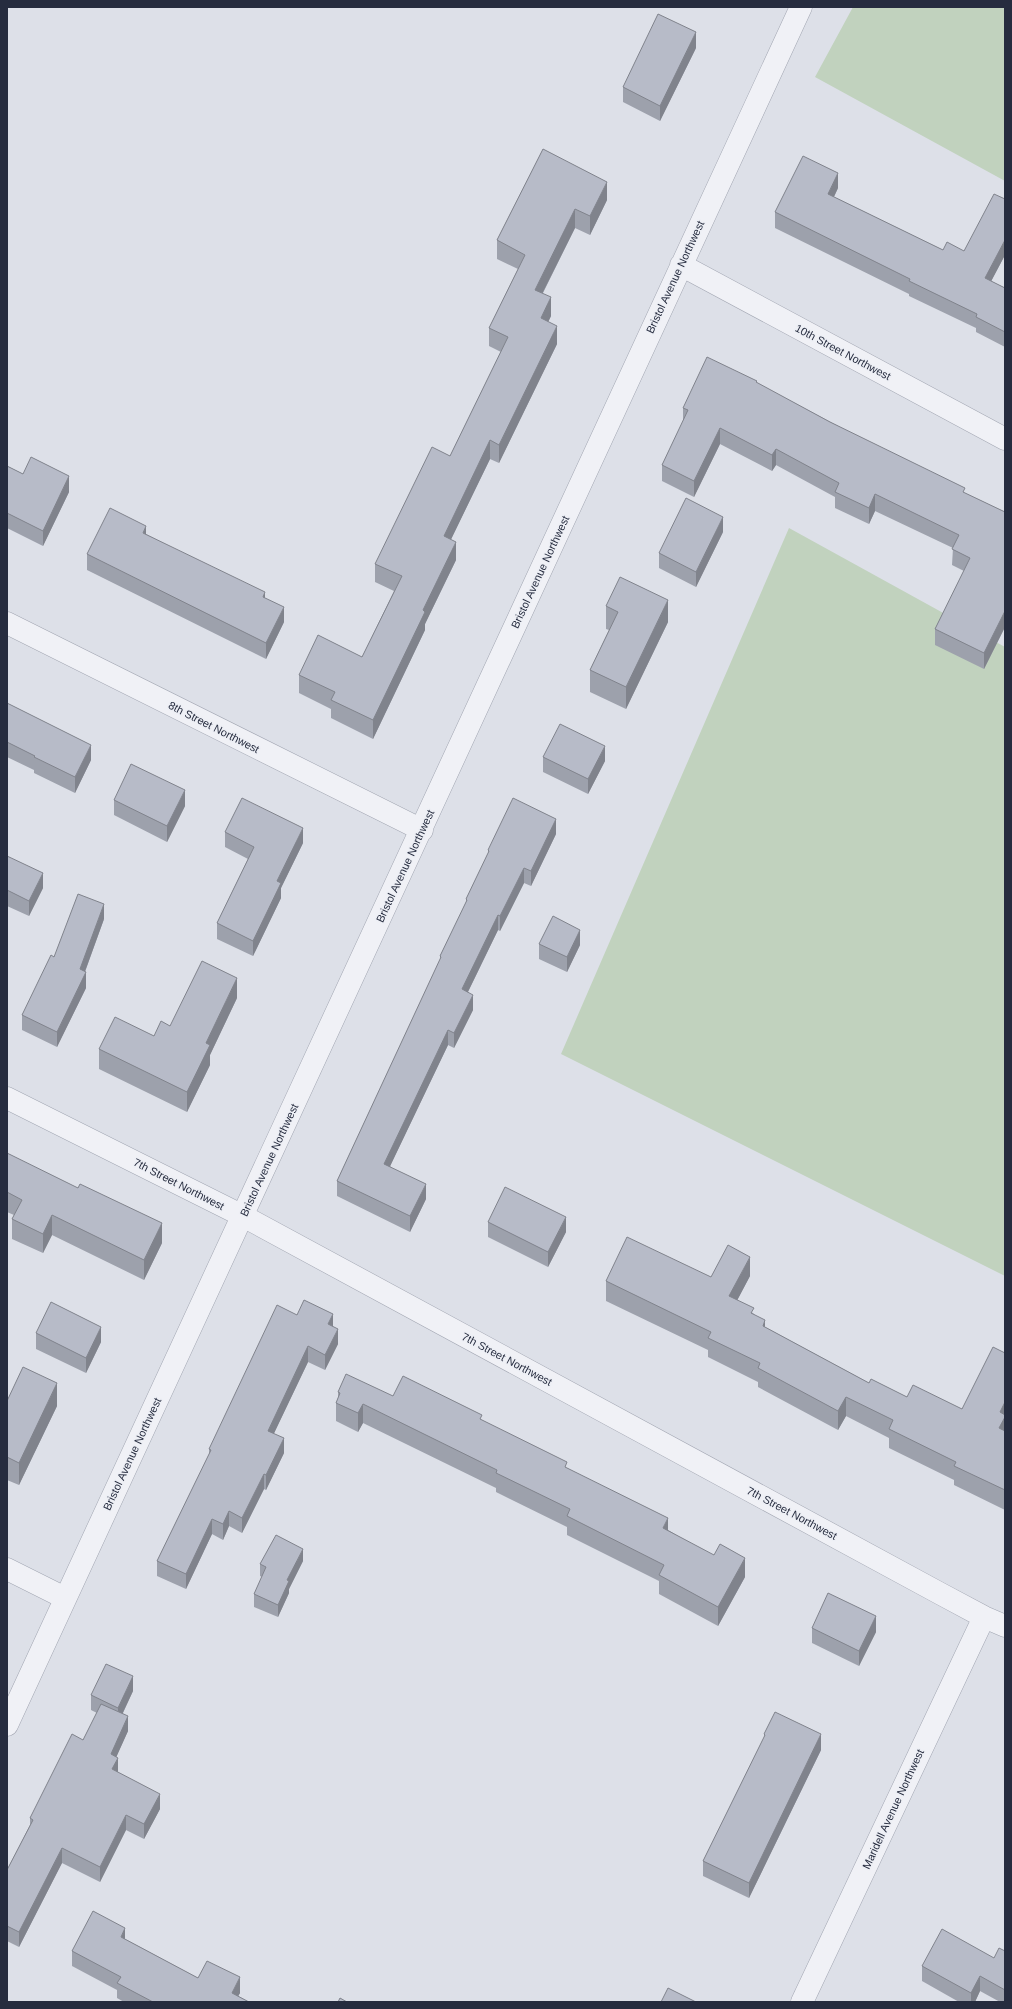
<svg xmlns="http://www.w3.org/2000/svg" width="1012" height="2009" font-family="Helvetica,sans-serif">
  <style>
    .green { fill: #c1d2be }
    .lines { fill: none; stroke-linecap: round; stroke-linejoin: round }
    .minor-casing { stroke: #a2a6b2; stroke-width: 23 }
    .minor { stroke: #f0f1f6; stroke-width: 22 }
    .wall { fill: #9da1ac }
    .shaded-wall { fill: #80838c }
    .building { fill: #b7bbc8; stroke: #80838c }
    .labels { text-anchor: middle; stroke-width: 3; stroke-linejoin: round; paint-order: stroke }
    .street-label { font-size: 11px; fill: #262c3f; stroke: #edeff5 }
  </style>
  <rect width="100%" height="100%" fill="#dde0e8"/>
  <path class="green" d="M 853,7 L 1005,7 L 1005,181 L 815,77 Z
    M 789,528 L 1005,647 L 1005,1276 L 561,1054 Z"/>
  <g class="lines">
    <defs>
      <path id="minor" d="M 681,265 L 1005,439
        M 7,623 L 422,830
        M 7,1098 L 243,1216 L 941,1594 L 984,1617 L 1005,1626
        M 7,1569 L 65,1598
        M 7,1725 L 801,7
        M 802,2002 L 984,1617"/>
    </defs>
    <use href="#minor" class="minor-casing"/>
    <use href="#minor" class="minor"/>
  </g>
  <path class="wall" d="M 696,48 L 660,121 L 623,102 L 623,87 Z
    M 543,149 L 607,200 L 590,235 L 575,228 L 543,293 L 551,316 L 548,322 L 557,344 L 499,463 L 490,459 L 451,539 L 456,560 L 425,624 L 425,630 L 373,739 L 331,718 L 331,709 L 299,693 L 299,675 L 362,657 L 394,591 L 375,582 L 375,564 L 450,456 L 501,352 L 489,346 L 489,328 L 518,269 L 497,259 L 497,240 Z
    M 838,188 L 834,197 L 943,250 L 964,251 L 1005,199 L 1005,255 L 991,281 L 1005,288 L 1005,347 L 976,332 L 976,328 L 909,296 L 909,294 L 775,228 L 775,212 Z
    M 757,383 L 965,493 L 1005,512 L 1005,627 L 984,669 L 935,645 L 935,629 L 964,571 L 952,565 L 953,548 L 875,511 L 869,524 L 835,508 L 835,497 L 776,465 L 772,471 L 720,444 L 694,497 L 662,481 L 662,465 L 683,422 L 683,408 Z
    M 7,466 L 23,474 L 69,492 L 43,546 L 7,528 Z
    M 723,532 L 696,587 L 659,568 L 659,553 Z
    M 146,534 L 265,598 L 284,622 L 266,659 L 87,570 L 87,554 Z
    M 606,606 L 668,622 L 626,709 L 590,692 L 590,670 L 609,630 L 606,629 Z
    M 7,703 L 91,760 L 75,793 L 34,773 L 34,770 L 7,757 Z
    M 543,757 L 605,761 L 588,794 L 543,772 Z
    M 114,800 L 185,806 L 167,842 L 114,815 Z
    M 225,832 L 303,843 L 281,888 L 281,898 L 253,956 L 217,939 L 217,923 L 248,859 L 225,847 Z
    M 556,834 L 531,886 L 524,883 L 500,931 L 498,930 L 468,992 L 473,1010 L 454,1048 L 448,1045 L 390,1166 L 426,1199 L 410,1232 L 337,1196 L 337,1181 L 440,960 L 440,956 L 466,904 L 466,899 L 488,854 L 488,850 Z
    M 7,856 L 43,888 L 29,916 L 7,906 Z
    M 104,919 L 85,972 L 86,988 L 57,1047 L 22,1030 L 22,1015 L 54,957 Z
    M 539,944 L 580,945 L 567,972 L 539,959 Z
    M 237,998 L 210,1055 L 210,1065 L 187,1112 L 99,1069 L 99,1049 L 154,1036 L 170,1026 Z
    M 7,1153 L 162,1243 L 144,1280 L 52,1235 L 43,1253 L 12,1239 L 12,1219 L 14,1215 L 7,1212 Z
    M 488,1222 L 566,1232 L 548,1267 L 488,1237 Z
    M 750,1276 L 737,1300 L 754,1314 L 765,1327 L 869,1383 L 907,1397 L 962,1409 L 1005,1353 L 1005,1510 L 954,1485 L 954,1480 L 889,1448 L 889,1438 L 846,1416 L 838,1430 L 758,1387 L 758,1382 L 708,1357 L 708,1350 L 606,1301 L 606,1281 Z
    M 297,1315 L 333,1326 L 338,1344 L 325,1370 L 308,1362 L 274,1433 L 284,1453 L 266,1490 L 264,1489 L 242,1533 L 229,1526 L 223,1540 L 212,1534 L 186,1589 L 157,1576 L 157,1561 L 209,1455 L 209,1449 Z
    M 36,1333 L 101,1342 L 86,1373 L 36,1349 Z
    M 338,1392 L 393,1396 L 482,1420 L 567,1468 L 745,1577 L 718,1626 L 659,1594 L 659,1581 L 567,1535 L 567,1527 L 496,1492 L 496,1488 L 363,1423 L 358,1432 L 336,1421 L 336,1403 L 338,1398 Z
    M 7,1401 L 57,1406 L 19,1485 L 7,1480 Z
    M 303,1561 L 289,1589 L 289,1593 L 278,1617 L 254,1607 L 254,1594 L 262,1577 L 260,1576 L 260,1564 Z
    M 812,1628 L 876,1632 L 859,1666 L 812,1643 Z
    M 133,1691 L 123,1713 L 128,1731 L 116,1757 L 118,1772 L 160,1809 L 144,1839 L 126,1830 L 100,1882 L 62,1863 L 19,1947 L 7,1941 L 7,1870 L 30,1825 L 30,1818 L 83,1740 L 97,1713 L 91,1710 L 91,1695 Z
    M 764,1734 L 821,1750 L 749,1898 L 703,1876 L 703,1861 L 764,1738 Z
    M 125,1939 L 198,1978 L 240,1993 L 238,1996 L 249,2002 L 124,2002 L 117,1998 L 117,1990 L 72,1966 L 72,1951 Z
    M 1005,1951 L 1005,2002 L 1000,2002 L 980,1991 L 975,2002 L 959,2002 L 922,1981 L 922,1966 L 994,1958 Z"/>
  <path class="shaded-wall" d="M 696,32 L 696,48 L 660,121 L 660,106 Z
    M 838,173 L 838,188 L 828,209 L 828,194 Z
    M 607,182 L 607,200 L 590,235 L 590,216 Z
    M 575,209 L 575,228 L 535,308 L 535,290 Z
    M 1005,240 L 1005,255 L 985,293 L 985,278 Z
    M 551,297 L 551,316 L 541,337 L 541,318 Z
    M 557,326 L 557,344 L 499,463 L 499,445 Z
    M 720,428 L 720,444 L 694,497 L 694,481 Z
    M 490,440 L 490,459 L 444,554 L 444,536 Z
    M 776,449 L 776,465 L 772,471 L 772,455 Z
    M 69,476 L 69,492 L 43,546 L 43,531 Z
    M 875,494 L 875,511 L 869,524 L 869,508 Z
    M 723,517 L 723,532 L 696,587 L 696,572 Z
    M 146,526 L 146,542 L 143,533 Z
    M 456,542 L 456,560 L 425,624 L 425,630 L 373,739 L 373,720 L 423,610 Z
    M 265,592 L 265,607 L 263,597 Z
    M 668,600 L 668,622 L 626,709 L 626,687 Z
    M 284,607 L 284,622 L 266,659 L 266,643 Z
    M 1005,611 L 1005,627 L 984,669 L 984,653 Z
    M 91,745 L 91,760 L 75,793 L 75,777 Z
    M 605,746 L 605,761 L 588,794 L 588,779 Z
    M 185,790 L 185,806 L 167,842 L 167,826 Z
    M 556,819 L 556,834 L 531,886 L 531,871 Z
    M 303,828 L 303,843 L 281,888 L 281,898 L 253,956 L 253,941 L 277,881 Z
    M 524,868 L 524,883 L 500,931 L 500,916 Z
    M 43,873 L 43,888 L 29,916 L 29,901 Z
    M 104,904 L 104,919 L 80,985 L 80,969 Z
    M 498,915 L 498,930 L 462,1004 L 462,989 Z
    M 580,930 L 580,945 L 567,972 L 567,957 Z
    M 86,972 L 86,988 L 57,1047 L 57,1032 Z
    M 237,978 L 237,998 L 210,1055 L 210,1065 L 187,1112 L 187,1092 L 206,1043 Z
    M 473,995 L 473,1010 L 454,1048 L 454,1033 Z
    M 448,1030 L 448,1045 L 384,1179 L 384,1164 Z
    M 426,1184 L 426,1199 L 410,1232 L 410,1216 Z
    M 52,1215 L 52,1235 L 43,1253 L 43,1234 Z
    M 566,1217 L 566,1232 L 548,1267 L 548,1252 Z
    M 162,1223 L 162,1243 L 144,1280 L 144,1260 Z
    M 750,1257 L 750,1276 L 729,1316 L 729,1296 Z
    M 333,1314 L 333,1329 L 328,1324 Z
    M 765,1320 L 765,1339 L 763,1326 Z
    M 101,1327 L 101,1342 L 86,1373 L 86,1358 Z
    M 338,1329 L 338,1344 L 325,1370 L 325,1355 Z
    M 308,1346 L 308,1362 L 268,1446 L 268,1431 Z
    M 57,1383 L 57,1406 L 19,1485 L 19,1463 Z
    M 846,1397 L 846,1416 L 838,1430 L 838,1411 Z
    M 1005,1402 L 1005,1436 L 999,1448 L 1000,1412 Z
    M 363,1404 L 363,1423 L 358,1432 L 358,1413 Z
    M 284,1438 L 284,1453 L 266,1490 L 266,1475 Z
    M 264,1474 L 264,1489 L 242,1533 L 242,1518 Z
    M 229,1511 L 229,1526 L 223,1540 L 223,1524 Z
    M 668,1518 L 668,1537 L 663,1528 Z
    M 212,1519 L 212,1534 L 186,1589 L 186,1574 Z
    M 303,1549 L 303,1561 L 289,1589 L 289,1593 L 278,1617 L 278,1605 L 287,1580 Z
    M 745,1558 L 745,1577 L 718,1626 L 718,1607 Z
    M 876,1616 L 876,1632 L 859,1666 L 859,1651 Z
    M 133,1676 L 133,1691 L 118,1723 L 118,1708 Z
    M 128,1716 L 128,1731 L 111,1769 L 111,1754 Z
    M 821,1734 L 821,1750 L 749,1898 L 749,1883 Z
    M 118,1758 L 118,1773 L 112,1769 Z
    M 160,1794 L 160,1809 L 144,1839 L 144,1824 Z
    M 126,1815 L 126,1830 L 100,1882 L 100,1867 Z
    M 62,1848 L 62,1863 L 19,1947 L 19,1932 Z
    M 125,1928 L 125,1943 L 121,1937 Z
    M 980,1976 L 980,1991 L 975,2002 L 971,2002 L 971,1993 Z
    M 240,1977 L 240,1993 L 235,2002 L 232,1993 Z"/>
  <path class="building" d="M 658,14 L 696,32 L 660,106 L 623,87 Z
    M 543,149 L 607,182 L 590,216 L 575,209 L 535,290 L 551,297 L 541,318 L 557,326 L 499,445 L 490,440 L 444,536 L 456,542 L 423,610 L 425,612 L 373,720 L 331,700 L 335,692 L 299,675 L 318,635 L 362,657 L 402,576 L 375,564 L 432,447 L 450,456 L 508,337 L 489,328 L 525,255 L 497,240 Z
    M 803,156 L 838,173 L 828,194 L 943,250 L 947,242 L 964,251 L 994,194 L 1005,199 L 1005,240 L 985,278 L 1005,288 L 1005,332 L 976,317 L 977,314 L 909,281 L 910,279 L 775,212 Z
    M 707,357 L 757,381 L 756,382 L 830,422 L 965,488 L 963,492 L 1005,512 L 1005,611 L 984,653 L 935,629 L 970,558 L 952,549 L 959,535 L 875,494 L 869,508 L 835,492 L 839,483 L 776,449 L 772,455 L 720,428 L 694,481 L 662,465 L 688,410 L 683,408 Z
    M 31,457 L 69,476 L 43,531 L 7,513 L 7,466 L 23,474 Z
    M 686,498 L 723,517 L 696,572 L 659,553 Z
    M 110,508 L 146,526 L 143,533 L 265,592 L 263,597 L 284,607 L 266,643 L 87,554 Z
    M 620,577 L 668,600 L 626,687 L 590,670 L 618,612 L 606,606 Z
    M 7,703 L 91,745 L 75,777 L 34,757 L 35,756 L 7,742 Z
    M 560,724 L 605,746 L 588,779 L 543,757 Z
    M 131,764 L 185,790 L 167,826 L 114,800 Z
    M 242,798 L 303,828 L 277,881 L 281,883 L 253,941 L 217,923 L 254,847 L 225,832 Z
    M 513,798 L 556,819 L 531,871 L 524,868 L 500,916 L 498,915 L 462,989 L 473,995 L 454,1033 L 448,1030 L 384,1164 L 426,1184 L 410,1216 L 337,1181 L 441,957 L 440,956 L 467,900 L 466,899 L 489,851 L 488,850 Z
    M 7,856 L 43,873 L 29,901 L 7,890 Z
    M 78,894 L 104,904 L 80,969 L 86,972 L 57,1032 L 22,1015 L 51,955 L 54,957 Z
    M 553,916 L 580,930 L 567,957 L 539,944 Z
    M 202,961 L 237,978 L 206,1043 L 210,1045 L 187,1092 L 99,1049 L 115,1017 L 154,1036 L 161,1021 L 170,1026 Z
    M 7,1153 L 78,1188 L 80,1184 L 162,1223 L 144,1260 L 52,1215 L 43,1234 L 12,1219 L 22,1200 L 7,1192 Z
    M 505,1187 L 566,1217 L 548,1252 L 488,1222 Z
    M 627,1237 L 711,1277 L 728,1245 L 750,1257 L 729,1296 L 754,1308 L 751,1313 L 765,1320 L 763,1326 L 869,1383 L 871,1379 L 907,1397 L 913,1385 L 962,1409 L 993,1347 L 1005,1353 L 1005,1402 L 1000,1412 L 1005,1415 L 1005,1417 L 999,1428 L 1005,1431 L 1005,1490 L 954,1466 L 956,1462 L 889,1429 L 893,1420 L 846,1397 L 838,1411 L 758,1368 L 760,1363 L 708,1338 L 711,1332 L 606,1281 Z
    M 304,1300 L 333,1314 L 328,1324 L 338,1329 L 325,1355 L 308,1346 L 268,1431 L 284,1438 L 266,1475 L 264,1474 L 242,1518 L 229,1511 L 223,1524 L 212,1519 L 186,1574 L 157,1561 L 211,1450 L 209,1449 L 277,1305 L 297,1315 Z
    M 51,1302 L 101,1327 L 86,1358 L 36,1333 Z
    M 23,1367 L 57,1383 L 19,1463 L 7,1457 L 7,1401 Z
    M 346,1374 L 393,1396 L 403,1376 L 482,1415 L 480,1419 L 567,1462 L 565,1467 L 668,1518 L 663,1528 L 714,1555 L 720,1544 L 745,1558 L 718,1607 L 659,1575 L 664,1565 L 567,1516 L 570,1509 L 496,1473 L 497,1470 L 363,1404 L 358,1413 L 336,1403 L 340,1393 L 338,1392 Z
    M 276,1535 L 303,1549 L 287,1580 L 289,1581 L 278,1605 L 254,1594 L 266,1567 L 260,1564 Z
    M 828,1593 L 876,1616 L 859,1651 L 812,1628 Z
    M 106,1664 L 133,1676 L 118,1708 L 91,1695 Z
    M 101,1704 L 128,1716 L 111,1754 L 118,1758 L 112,1769 L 160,1794 L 144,1824 L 126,1815 L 100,1867 L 62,1848 L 19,1932 L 7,1926 L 7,1870 L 33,1820 L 30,1818 L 72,1734 L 83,1740 Z
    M 775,1712 L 821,1734 L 749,1883 L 703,1861 L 765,1735 L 764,1734 Z
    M 93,1911 L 125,1928 L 121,1937 L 198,1978 L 207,1961 L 240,1977 L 232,1993 L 249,2002 L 153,2002 L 117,1983 L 121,1977 L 72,1951 Z
    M 942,1929 L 994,1958 L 999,1948 L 1005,1951 L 1005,1990 L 980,1976 L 971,1993 L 922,1966 Z
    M 668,1988 L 696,2002 L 661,2002 Z
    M 340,1998 L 347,2002 L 338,2002 Z"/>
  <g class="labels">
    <g class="street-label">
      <text transform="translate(675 277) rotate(-65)" y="4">Bristol Avenue Northwest</text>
      <text transform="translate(843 352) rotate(28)" y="4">10th Street Northwest</text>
      <text transform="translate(540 572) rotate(-65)" y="4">Bristol Avenue Northwest</text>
      <text transform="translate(214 727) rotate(27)" y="4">8th Street Northwest</text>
      <text transform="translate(405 866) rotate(-65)" y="4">Bristol Avenue Northwest</text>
      <text transform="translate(269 1160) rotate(-65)" y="4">Bristol Avenue Northwest</text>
      <text transform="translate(179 1184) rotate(27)" y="4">7th Street Northwest</text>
      <text transform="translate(507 1359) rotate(28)" y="4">7th Street Northwest</text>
      <text transform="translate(132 1454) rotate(-65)" y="4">Bristol Avenue Northwest</text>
      <text transform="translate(792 1513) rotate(28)" y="4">7th Street Northwest</text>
      <text transform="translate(893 1809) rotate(-65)" y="4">Maridell Avenue Northwest</text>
    </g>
  </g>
  <rect width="1012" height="2009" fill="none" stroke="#262c3f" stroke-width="16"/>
</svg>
